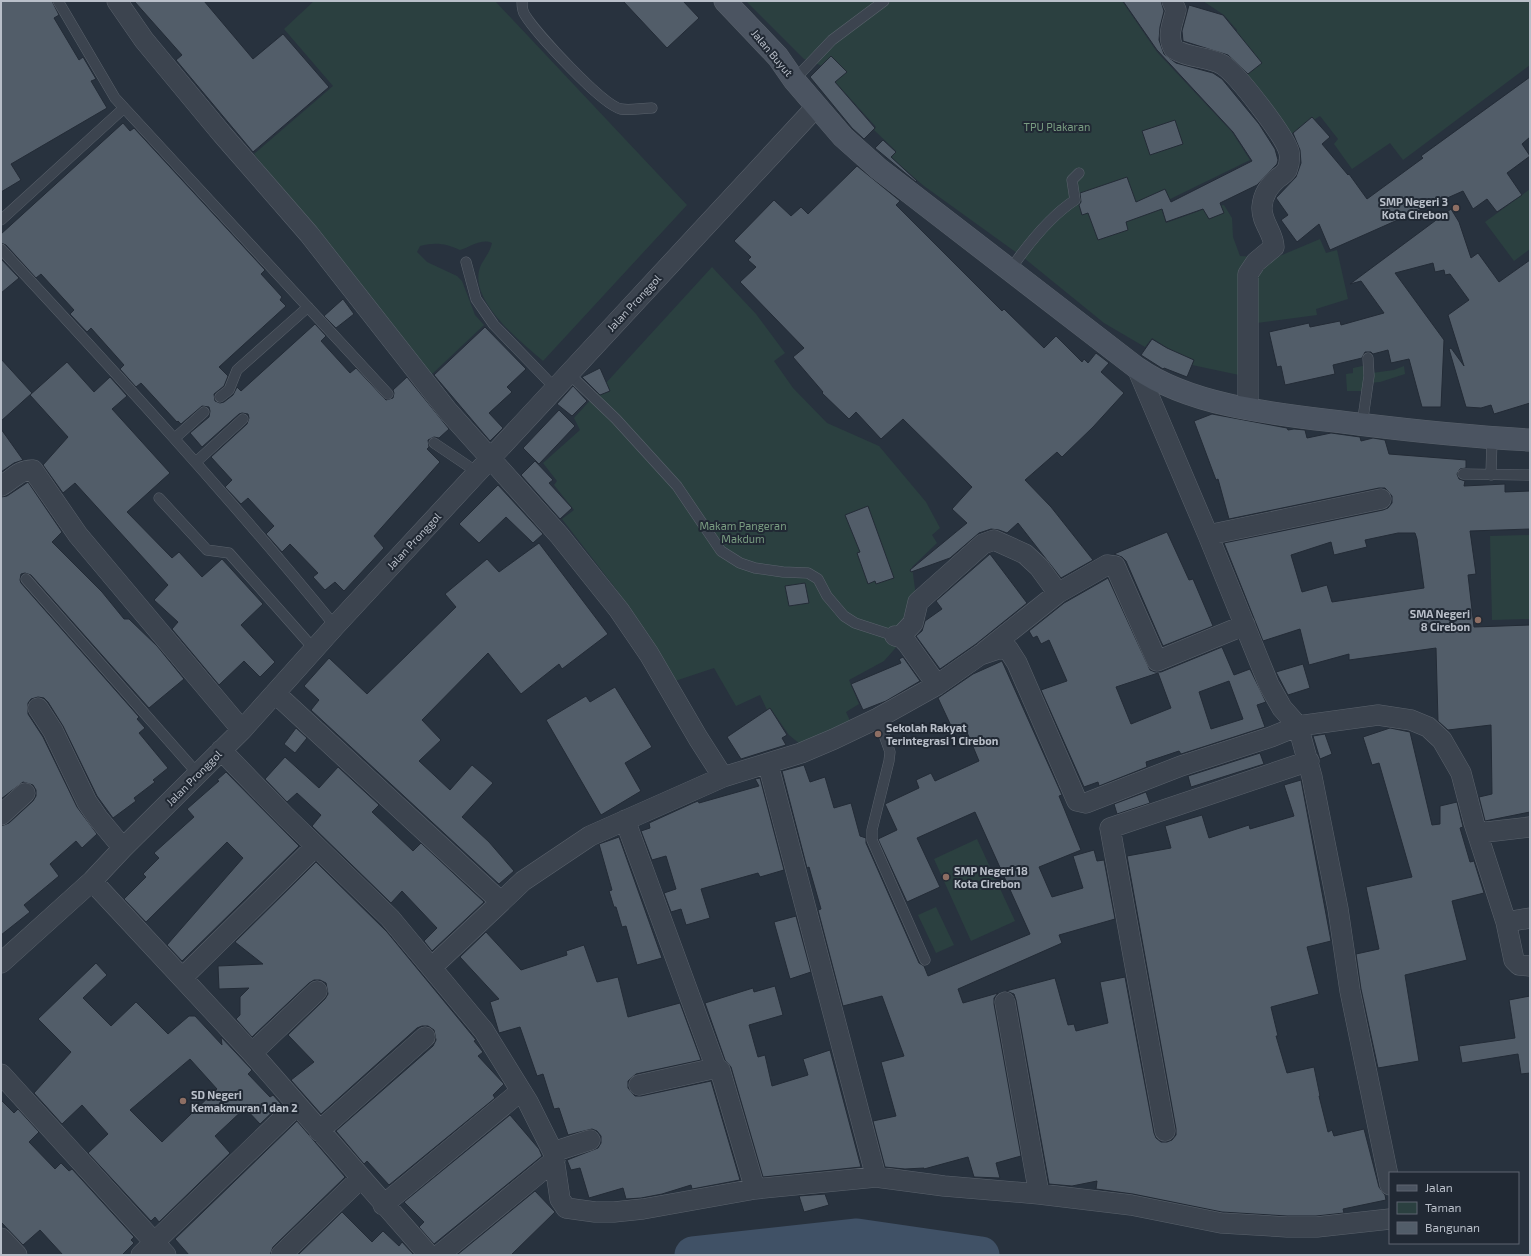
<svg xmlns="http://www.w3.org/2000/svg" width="1531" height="1256" font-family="'Exo 2',sans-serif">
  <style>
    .green { fill: #2b4040 }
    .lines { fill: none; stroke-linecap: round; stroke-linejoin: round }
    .river { stroke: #405166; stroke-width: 37 }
    .building { fill: #525d69; stroke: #232b36; fill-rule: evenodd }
    .lane-casing { stroke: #5a626c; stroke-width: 11 }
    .street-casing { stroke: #5a626c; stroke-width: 21 }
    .secondary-casing { stroke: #5a626c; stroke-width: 23 }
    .lane { stroke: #3c444f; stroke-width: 10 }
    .street { stroke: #3c444f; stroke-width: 20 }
    .secondary { stroke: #4b5461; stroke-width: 22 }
    .education-dot { fill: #8d6e63; stroke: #212934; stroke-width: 1.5 }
    .labels { text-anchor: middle; stroke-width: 4; stroke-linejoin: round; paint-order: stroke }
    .street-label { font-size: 11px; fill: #b9bfc9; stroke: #212934 }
    .park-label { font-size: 11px; fill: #799c81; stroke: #212934 }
    .poi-label { font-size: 11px; font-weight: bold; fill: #b9bfc9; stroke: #212934; text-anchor: start }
  </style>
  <rect width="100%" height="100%" fill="#28323e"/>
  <path class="green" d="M 314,1 L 495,1 L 687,205 L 543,361 C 521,342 472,303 479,271 C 481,261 490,254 492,243 C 482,238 470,247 460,250 C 445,243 435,242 420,246 L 417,252 L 427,262 L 457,276 L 462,281 L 475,315 L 484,325 L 430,376 L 254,154 L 333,86 L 284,29 Z
    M 746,1 L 1122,1 L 1157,52 L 1232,132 L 1250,160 L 1160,204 L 1166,223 L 1210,207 L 1224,205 L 1232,218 L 1233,237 L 1240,256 L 1275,258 L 1320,239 L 1326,253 L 1337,250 L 1348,299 L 1316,309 L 1317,315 L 1242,325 L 1244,376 L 1192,365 L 1194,360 L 1174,352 L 1152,338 L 1145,347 L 1104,323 L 1024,258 L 924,186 L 891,158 L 896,151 L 874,130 L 876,127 L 820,65 L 804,59 Z
    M 1203,1 L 1530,1 L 1530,65 L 1403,160 L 1390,143 L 1352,169 L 1334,144 L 1338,139 L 1320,116 L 1289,135 L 1228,65 L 1237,30 L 1224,15 Z
    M 1530,189 L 1530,249 L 1514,261 L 1485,222 Z
    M 712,267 L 756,314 L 785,353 L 774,361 L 793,388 L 827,423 L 879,446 L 926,502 L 940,528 L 932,535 L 937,543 L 912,567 L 916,596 L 900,643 L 884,661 L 849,680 L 859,704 L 846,712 L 851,723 L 800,744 L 789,735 L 771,709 L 767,710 L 760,695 L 736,706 L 714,668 L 669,683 L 616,589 L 562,519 L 574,510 L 554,485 L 557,481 L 543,463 L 580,430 L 574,418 Z
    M 1367,365 L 1372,373 L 1394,370 L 1404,366 L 1405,374 L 1380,382 L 1368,383 L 1367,391 L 1347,391 L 1346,374 L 1353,373 L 1353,368 Z
    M 1530,535 L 1530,619 L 1492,620 L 1490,536 Z
    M 977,839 L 1015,921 L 971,941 L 934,859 Z
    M 936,907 L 954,945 L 936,953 L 918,915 Z"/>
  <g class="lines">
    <path class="river" d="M 693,1255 L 857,1237 L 981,1255"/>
  </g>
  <path class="building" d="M 1,1 L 52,1 L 59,15 L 54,18 L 79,60 L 83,57 L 96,79 L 91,81 L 107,108 L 11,164 L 21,180 L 1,192 Z
    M 134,1 L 204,1 L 253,59 L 283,34 L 329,87 L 253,152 L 176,60 L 182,55 Z
    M 623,1 L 683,1 L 699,18 L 667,48 Z
    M 1123,1 L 1161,1 L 1164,11 L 1160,27 L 1159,40 L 1164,54 L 1176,63 L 1213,73 L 1222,79 L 1259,124 L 1275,149 L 1278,160 L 1277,164 L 1257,185 L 1220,203 L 1224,213 L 1209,219 L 1203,209 L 1166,222 L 1162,209 L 1126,222 L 1128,230 L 1098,240 L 1088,213 L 1082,215 L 1079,205 L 1081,202 L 1080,193 L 1127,177 L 1136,202 L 1165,189 L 1171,202 L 1252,161 L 1233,132 L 1157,50 Z
    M 1189,5 L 1223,15 L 1262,63 L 1248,74 L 1228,55 L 1183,41 L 1182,31 Z
    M 831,56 L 847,72 L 835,82 L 875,128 L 864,139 L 852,128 L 810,77 Z
    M 1530,77 L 1530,137 L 1522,144 L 1530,156 L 1507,173 L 1522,195 L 1497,212 L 1487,199 L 1473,209 L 1463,191 L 1330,250 L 1319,224 L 1297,242 L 1281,220 L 1288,215 L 1276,198 L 1296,177 L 1301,163 L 1300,150 L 1293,133 L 1312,117 L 1330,137 L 1322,144 L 1348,175 L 1349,174 L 1367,199 L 1423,158 L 1421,156 Z
    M 1175,120 L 1183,144 L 1150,155 L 1142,131 Z
    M 123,123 L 130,131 L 134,128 L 265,270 L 261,274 L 282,297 L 280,300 L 286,306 L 219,367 L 228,376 L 224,386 L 214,394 L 215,401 L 220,403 L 224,402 L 233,395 L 237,387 L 241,391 L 315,324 L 326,336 L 321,341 L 350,373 L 356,368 L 386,400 L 393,398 L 394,393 L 393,390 L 407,377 L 449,429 L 439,438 L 434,437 L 428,440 L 429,447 L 427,449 L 440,462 L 374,536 L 384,548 L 344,591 L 335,582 L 325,590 L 313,577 L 318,573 L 290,544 L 282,552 L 266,534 L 274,526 L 248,498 L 241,504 L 225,487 L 232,480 L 211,457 L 247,424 L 249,418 L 248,414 L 242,413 L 239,414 L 202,447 L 190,433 L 209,417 L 210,411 L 209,407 L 202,406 L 181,424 L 178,421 L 177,422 L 141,383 L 136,387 L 120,369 L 124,365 L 91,328 L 87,332 L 70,314 L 74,310 L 41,274 L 36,278 L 6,245 L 1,243 L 1,234 Z
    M 883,140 L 896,152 L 891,157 L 917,181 L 916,182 L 875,148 Z
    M 857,166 L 900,201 L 896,205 L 1002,311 L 1004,309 L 1044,348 L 1056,336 L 1082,362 L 1084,359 L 1088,363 L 1096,353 L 1109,363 L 1101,372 L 1124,393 L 1093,427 L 1062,457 L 1057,452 L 1025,480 L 1051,507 L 1093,560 L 1061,578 L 1018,523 L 1007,533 L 999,530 L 991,529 L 979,533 L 950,558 L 911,572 L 910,570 L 967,523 L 952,509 L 972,487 L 903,419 L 881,439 L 856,412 L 849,419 L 822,393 L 823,392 L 793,357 L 804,348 L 740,282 L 756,267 L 748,260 L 751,257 L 734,241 L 774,200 L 791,216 L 801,207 L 808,214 Z
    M 1451,209 L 1459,222 L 1471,258 L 1478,253 L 1499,282 L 1530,260 L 1530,403 L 1494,414 L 1491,405 L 1481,408 L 1466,407 L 1449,349 L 1451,348 L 1464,366 L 1448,315 L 1469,300 L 1450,274 L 1445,275 L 1444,270 L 1435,272 L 1433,263 L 1395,273 L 1444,340 L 1441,407 L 1422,407 L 1409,359 L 1391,363 L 1388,350 L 1373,354 L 1371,352 L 1365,352 L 1362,358 L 1333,365 L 1335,374 L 1285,385 L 1281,366 L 1277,367 L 1269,332 L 1309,323 L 1310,327 L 1340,321 L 1341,325 L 1384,313 L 1361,281 L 1350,284 Z
    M 1,259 L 19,278 L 1,293 Z
    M 343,299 L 354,314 L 336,328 L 324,316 Z
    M 485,327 L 526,369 L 507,387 L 512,392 L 489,413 L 503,428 L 490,441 L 434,375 Z
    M 1152,339 L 1167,348 L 1194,360 L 1187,377 L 1164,368 L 1163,369 L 1141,355 Z
    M 1,359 L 32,393 L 1,421 Z
    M 67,362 L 94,392 L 110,377 L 127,396 L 112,409 L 170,473 L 127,512 L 172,558 L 179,552 L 202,577 L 222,559 L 263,604 L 241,625 L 275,662 L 260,677 L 244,661 L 219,685 L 172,629 L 178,622 L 154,600 L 168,585 L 75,483 L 63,493 L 43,465 L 68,437 L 30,395 Z
    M 600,368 L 610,391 L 600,395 L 582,377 Z
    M 573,386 L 587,401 L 572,416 L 557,404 Z
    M 559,410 L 575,426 L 539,464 L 523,448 Z
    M 1212,414 L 1287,428 L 1288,430 L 1294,429 L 1305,430 L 1307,438 L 1331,433 L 1360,437 L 1361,441 L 1373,438 L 1385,440 L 1389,454 L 1466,460 L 1466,468 L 1460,469 L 1457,474 L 1459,479 L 1465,481 L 1464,486 L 1505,484 L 1505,492 L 1530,491 L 1530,529 L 1470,531 L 1476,574 L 1468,575 L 1474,627 L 1530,625 L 1530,812 L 1485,821 L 1479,797 L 1492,794 L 1491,725 L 1448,730 L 1438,721 L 1436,648 L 1349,660 L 1349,654 L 1309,665 L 1300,629 L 1263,641 L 1224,543 L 1383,510 L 1388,508 L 1392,503 L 1392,496 L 1385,488 L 1379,488 L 1229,519 L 1218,479 L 1216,480 L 1194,421 ZM 1398,533 L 1415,533 L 1417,539 L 1424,588 L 1332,602 L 1327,585 L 1302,592 L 1291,555 L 1331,542 L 1334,555 L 1367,547 L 1365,540 Z
    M 1,429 L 23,460 L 14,463 L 1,472 Z
    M 535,461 L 553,480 L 549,483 L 572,508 L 560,519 L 521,475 Z
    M 28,482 L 62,532 L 52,542 L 102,592 L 124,619 L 129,619 L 157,646 L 184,679 L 149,708 L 31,575 L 25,573 L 21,574 L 20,580 L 21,583 L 139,717 L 137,719 L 145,728 L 139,733 L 168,768 L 153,780 L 155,782 L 134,798 L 136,801 L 113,818 L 97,796 L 63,726 L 48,702 L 44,698 L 38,697 L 31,699 L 28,703 L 28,714 L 43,737 L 77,807 L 97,834 L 82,848 L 76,841 L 50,864 L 59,876 L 24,905 L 30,912 L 1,935 L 1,826 L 9,823 L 33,801 L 36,796 L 36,790 L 33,785 L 23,782 L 1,799 L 1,497 L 7,496 Z
    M 498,485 L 543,534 L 533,543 L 506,517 L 479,543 L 459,524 Z
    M 868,506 L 894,578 L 876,584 L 875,581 L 868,584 L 857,553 L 860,552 L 845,515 Z
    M 1167,532 L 1189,580 L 1193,579 L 1213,626 L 1163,646 L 1126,561 L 1122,557 L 1114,554 Z
    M 539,543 L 608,634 L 562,669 L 559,664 L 521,694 L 488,653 L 422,720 L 441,740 L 419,761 L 450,790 L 472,765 L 493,783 L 462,817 L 489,842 L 514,871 L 499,884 L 311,710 L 319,700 L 304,686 L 329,658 L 367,694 L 456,607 L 445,594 L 487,559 L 499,572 Z
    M 990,554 L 1027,603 L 976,644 L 940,669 L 916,636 L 922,631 L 925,621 L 942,609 L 936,601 Z
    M 1108,578 L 1150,670 L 1155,672 L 1161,672 L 1222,647 L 1234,675 L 1250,669 L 1266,702 L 1257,705 L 1265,727 L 1181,754 L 1179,751 L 1146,762 L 1147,767 L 1099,786 L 1098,782 L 1084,787 L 1041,690 L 1067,681 L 1049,640 L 1041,644 L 1037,636 L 1033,638 L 1029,631 L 1064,603 ZM 1158,673 L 1171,708 L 1131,724 L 1116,687 ZM 1229,681 L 1243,719 L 1211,729 L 1199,692 Z
    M 805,583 L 809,603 L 789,606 L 785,586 Z
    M 903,657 L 920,681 L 886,701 L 863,710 L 851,684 L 901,663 L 899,659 Z
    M 1002,661 L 1062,795 L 1059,796 L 1081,850 L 1039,867 L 1052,897 L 1083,888 L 1073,856 L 1094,850 L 1097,861 L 1104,860 L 1115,919 L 1059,935 L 1062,943 L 958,989 L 963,1003 L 998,993 L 994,998 L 994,1004 L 1021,1156 L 996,1163 L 1000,1178 L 974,1177 L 968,1157 L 924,1169 L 924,1168 L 905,1169 L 885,1167 L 873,1121 L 896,1116 L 881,1062 L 904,1056 L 882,996 L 843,1006 L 818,910 L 821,909 L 809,867 L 807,868 L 782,771 L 804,765 L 810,782 L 825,777 L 834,808 L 851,803 L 860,836 L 866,838 L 866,843 L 919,963 L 924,966 L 928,976 L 1030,934 L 975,812 L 917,838 L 940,887 L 907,902 L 878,839 L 897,830 L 885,804 L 919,788 L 916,780 L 931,773 L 935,781 L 979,761 L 964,725 L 953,730 L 938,698 L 973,674 Z
    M 1303,664 L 1310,688 L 1288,695 L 1276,672 Z
    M 615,687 L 652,747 L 625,763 L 641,791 L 601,815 L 546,720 L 586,696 L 590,702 Z
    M 770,708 L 787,735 L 782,738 L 786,745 L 741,759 L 727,737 Z
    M 296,728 L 307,738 L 295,753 L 284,744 Z
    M 1390,728 L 1410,732 L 1432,825 L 1440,824 L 1440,806 L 1457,802 L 1463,827 L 1460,828 L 1470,862 L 1474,861 L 1484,893 L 1452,901 L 1467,960 L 1405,975 L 1419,1061 L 1378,1068 L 1361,989 L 1356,954 L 1379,949 L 1366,887 L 1412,877 L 1379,763 L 1372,765 L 1363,737 Z
    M 1325,734 L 1332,754 L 1320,759 L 1313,736 Z
    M 1260,753 L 1264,764 L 1191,787 L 1188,776 Z
    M 285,757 L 319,788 L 338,767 L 379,805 L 372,812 L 413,851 L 421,843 L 484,902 L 432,951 L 424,941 L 437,928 L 402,891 L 391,903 L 312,826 L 321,815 L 297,793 L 287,802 L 265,779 Z
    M 226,772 L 299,846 L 182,961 L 167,945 L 243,858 L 227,842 L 146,922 L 124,899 L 146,877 L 143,874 L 159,858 L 154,853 L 194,817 L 187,809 L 219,781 L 217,780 Z
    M 760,778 L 784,870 L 760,877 L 758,873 L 701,889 L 710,918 L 686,925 L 681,909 L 671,912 L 664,893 L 676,889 L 666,856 L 652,860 L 641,831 L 650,828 L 649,823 L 693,803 L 698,801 L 699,803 L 759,786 L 755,779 Z
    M 1301,780 L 1331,941 L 1307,947 L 1319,994 L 1271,1007 L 1278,1036 L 1276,1036 L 1287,1073 L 1314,1067 L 1320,1096 L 1319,1096 L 1328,1132 L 1332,1130 L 1334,1136 L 1364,1129 L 1379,1187 L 1385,1195 L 1386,1200 L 1343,1209 L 1344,1213 L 1316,1216 L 1287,1216 L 1222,1212 L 1133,1194 L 1096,1189 L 1097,1181 L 1072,1186 L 1049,1184 L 1016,1000 L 1014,994 L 1006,991 L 1055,978 L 1068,1025 L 1074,1024 L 1076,1031 L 1108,1023 L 1100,982 L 1125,977 L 1154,1133 L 1156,1138 L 1161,1142 L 1167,1142 L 1172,1140 L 1176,1135 L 1176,1129 L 1127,856 L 1171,848 L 1165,826 L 1202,815 L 1209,838 L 1249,825 L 1250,829 L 1294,816 L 1284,785 Z
    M 1146,792 L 1150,803 L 1117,814 L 1114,804 Z
    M 619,837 L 662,958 L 637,965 L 626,926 L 622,927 L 616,907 L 614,907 L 609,891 L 612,890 L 599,844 Z
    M 316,862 L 387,932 L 476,1040 L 474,1041 L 483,1052 L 478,1056 L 504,1084 L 493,1095 L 495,1098 L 389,1185 L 367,1161 L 364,1164 L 336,1131 L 433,1046 L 436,1040 L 434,1030 L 428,1026 L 422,1026 L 417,1028 L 321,1114 L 291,1080 L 314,1062 L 288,1035 L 325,999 L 328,994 L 326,983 L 320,980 L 314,980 L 309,983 L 252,1037 L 236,1019 L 240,1015 L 240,997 L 249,988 L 219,989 L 218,966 L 263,964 L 235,942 Z
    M 796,916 L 811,972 L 790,979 L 774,922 Z
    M 486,932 L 521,970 L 567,955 L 566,951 L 584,945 L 597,982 L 618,977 L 628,1017 L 680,1003 L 701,1060 L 636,1074 L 628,1081 L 628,1088 L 635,1096 L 641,1096 L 711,1081 L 740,1180 L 692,1189 L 691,1185 L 662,1194 L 641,1198 L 626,1199 L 623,1188 L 589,1198 L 580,1168 L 571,1170 L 567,1160 L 598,1148 L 601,1143 L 601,1136 L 597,1131 L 592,1129 L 568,1135 L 559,1108 L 554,1109 L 543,1074 L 537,1076 L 520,1027 L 499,1033 L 490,1002 L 499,999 L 460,957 Z
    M 96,963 L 107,975 L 83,998 L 111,1026 L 136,1002 L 168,1034 L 189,1016 L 195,1016 L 222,1045 L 221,1037 L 252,1070 L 248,1074 L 270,1097 L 273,1095 L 281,1104 L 260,1124 L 245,1108 L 215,1136 L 230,1153 L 159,1222 L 155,1217 L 151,1221 L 88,1153 L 108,1134 L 82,1105 L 62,1124 L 34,1093 L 71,1052 L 38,1019 ZM 190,1059 L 217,1089 L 162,1142 L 130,1110 Z
    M 775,986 L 783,1015 L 749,1025 L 758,1057 L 765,1055 L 772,1086 L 808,1075 L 803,1059 L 830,1050 L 861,1167 L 763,1177 L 731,1067 L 725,1060 L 705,1003 L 753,988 L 754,992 Z
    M 1530,996 L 1530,1073 L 1521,1074 L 1518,1054 L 1462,1063 L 1459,1046 L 1515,1038 L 1509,1000 Z
    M 1,1100 L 14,1113 L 18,1109 L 39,1132 L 29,1142 L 55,1169 L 61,1163 L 69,1171 L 72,1169 L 134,1237 L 131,1240 L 134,1243 L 122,1255 L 63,1255 L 40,1230 L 23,1245 L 1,1222 Z
    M 510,1115 L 539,1149 L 542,1156 L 434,1244 L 419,1227 L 424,1222 L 404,1202 Z
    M 297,1121 L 345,1177 L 273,1247 L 270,1255 L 189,1255 L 175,1239 Z
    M 535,1191 L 555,1212 L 511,1255 L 457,1255 Z
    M 825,1194 L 829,1205 L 804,1212 L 799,1196 Z
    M 342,1212 L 372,1242 L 383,1231 L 399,1246 L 402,1242 L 414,1255 L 298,1255 Z"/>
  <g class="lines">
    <defs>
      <path id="lane" d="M 58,1 L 115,98 L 388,394
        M 522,1 C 522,6 522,11 525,15 C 536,33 602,105 621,109 C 630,111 642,108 652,108
        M 794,80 L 832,40 L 884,1
        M 1,220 L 124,108
        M 1,249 C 115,372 229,496 335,626
        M 466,262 L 476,299 L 494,325 L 555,388
        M 1010,270 C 1028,244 1049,217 1075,200 L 1072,180 L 1079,173
        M 568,373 L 616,419 L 677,486 L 721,551 L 740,563 L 755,568 L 783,572 L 808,573 L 818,579 L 827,596 L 844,616 L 855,623 L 895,636
        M 220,397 L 229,390 L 237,370 L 308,307
        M 1362,425 L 1369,376 L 1368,358
        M 175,438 L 204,412
        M 434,443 L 477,472
        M 196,462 L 243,419
        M 1463,474 L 1530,475
        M 1491,475 L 1492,438
        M 159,498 L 207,550 L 229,553 L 314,649
        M 26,579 L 198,774
        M 878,718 L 890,752 L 889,761 L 872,830 L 872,840 L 925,960"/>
      <path id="street" d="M 117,1 L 144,40 L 222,134 L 309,234 L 447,410 L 559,535 L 619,610 L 649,654 L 698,738 L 723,777
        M 1172,1 L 1176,10 C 1173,23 1166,36 1174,49 C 1190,59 1208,56 1223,65 C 1237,74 1285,136 1289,152 C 1290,157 1289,165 1287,170 C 1285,173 1281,176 1278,178 C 1269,186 1263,194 1262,207 C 1261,222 1274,233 1274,247 L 1256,262 L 1248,274 L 1248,408
        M 1137,368 L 1208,535 L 1269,685 L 1282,708 L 1298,726 L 1378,715 L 1411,720 L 1428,727 L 1442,740 L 1461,773 L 1474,823 L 1506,922 L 1514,960 L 1519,965 L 1530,966
        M 1,486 C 12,480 20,469 33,470 L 78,535 L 242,730
        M 1208,535 L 1381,499
        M 895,636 L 902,638 L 907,643 L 937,685
        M 900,637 L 913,623 L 918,602 L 983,544 L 994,540 L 1025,554 L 1039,567 L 1058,593
        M 984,652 L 1058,593 L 1107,565 L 1115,566 L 1157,661 L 1245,625
        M 275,693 L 501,902 L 523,881 L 590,836 L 723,777 L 801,753 L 834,739 L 878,718 L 937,685 L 980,655 L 998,649 L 1008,649 L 1017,663 L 1077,801 L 1086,803 L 1181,766 L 1271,737 L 1298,726 L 1312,777 L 1338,909 L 1350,991 L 1390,1185
        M 38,708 L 53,731 L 87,802 L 98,818 L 123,848
        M 221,750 L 286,817 L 390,918 L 484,1031 L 528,1102 L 553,1152 L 560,1199 L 566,1208 L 595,1212 L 614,1212 L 643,1209 L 755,1189 L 876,1177 L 944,1186 L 1039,1194 L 1131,1205 L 1221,1223 L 1287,1227 L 1317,1227 L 1390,1219
        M 768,764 L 876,1177
        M 1,815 L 25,793
        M 625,820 L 716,1068 L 720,1070 L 755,1189
        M 1478,833 L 1530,827
        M 92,881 L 252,1053 L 429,1255
        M 1506,922 L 1530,918
        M 1,963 L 92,881 L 123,848 L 242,730 L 335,626 L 816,107
        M 432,967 L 501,902
        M 183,977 L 316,846
        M 1005,1002 L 1039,1194
        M 252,1053 L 317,991
        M 1,1074 L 166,1255
        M 639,1085 L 716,1068
        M 319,1131 L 425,1037
        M 1165,1131 L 1110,828 L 1309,761
        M 553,1152 L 590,1140
        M 383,1205 L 521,1091
        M 1,1238 L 17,1255
        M 141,1255 L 296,1106
        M 281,1255 L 361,1178
        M 439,1255 L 555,1160"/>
      <path id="secondary" d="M 725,1 L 778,57 L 794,80 L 843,137 L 879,169 L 1137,368 C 1195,409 1288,415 1358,424 C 1415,431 1473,437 1530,440"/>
    </defs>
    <use href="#lane" class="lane-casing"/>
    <use href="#street" class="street-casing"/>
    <use href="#secondary" class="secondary-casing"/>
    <use href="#lane" class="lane"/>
    <use href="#street" class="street"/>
    <use href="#secondary" class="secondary"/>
  </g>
  <g class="education-dot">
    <circle cx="1456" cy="208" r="4"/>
    <circle cx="1478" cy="620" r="4"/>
    <circle cx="878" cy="734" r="4"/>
    <circle cx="946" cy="877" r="4"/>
    <circle cx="183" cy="1101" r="4"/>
  </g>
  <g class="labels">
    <g class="street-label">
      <text transform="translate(772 53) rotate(50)" y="4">Jalan Buyut</text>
      <text transform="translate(634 303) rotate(-47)" y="4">Jalan Pronggol</text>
      <text transform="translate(414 541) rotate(-47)" y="4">Jalan Pronggol</text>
      <text transform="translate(194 778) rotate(-45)" y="4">Jalan Pronggol</text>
    </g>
    <g class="park-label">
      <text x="1057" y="131">TPU Plakaran</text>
      <text x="743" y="530">Makam Pangeran<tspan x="743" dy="13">Makdum</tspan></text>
    </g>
    <g class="poi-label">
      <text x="1448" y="206" text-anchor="end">SMP Negeri 3<tspan x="1448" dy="13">Kota Cirebon</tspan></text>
      <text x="1470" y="618" text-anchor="end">SMA Negeri<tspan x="1470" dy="13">8 Cirebon</tspan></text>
      <text x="886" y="732">Sekolah Rakyat<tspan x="886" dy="13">Terintegrasi 1 Cirebon</tspan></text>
      <text x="954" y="875">SMP Negeri 18<tspan x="954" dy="13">Kota Cirebon</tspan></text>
      <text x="191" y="1099">SD Negeri<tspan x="191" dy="13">Kemakmuran 1 dan 2</tspan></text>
    </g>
  </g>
  <rect width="1531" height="1256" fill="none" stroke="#b9bfc9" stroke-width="4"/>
  <rect x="1389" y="1172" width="130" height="72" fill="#212934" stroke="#5e6570"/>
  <rect x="1397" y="1185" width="20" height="6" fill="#4b5461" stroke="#5e6570"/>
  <text x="1425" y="1192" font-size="12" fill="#b9bfc9">Jalan</text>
  <rect x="1397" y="1202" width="20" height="12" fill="#2b4040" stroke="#5e6570"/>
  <text x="1425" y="1212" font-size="12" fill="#b9bfc9">Taman</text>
  <rect x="1397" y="1222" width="20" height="12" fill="#525d69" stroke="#5e6570"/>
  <text x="1425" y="1232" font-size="12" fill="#b9bfc9">Bangunan</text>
</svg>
